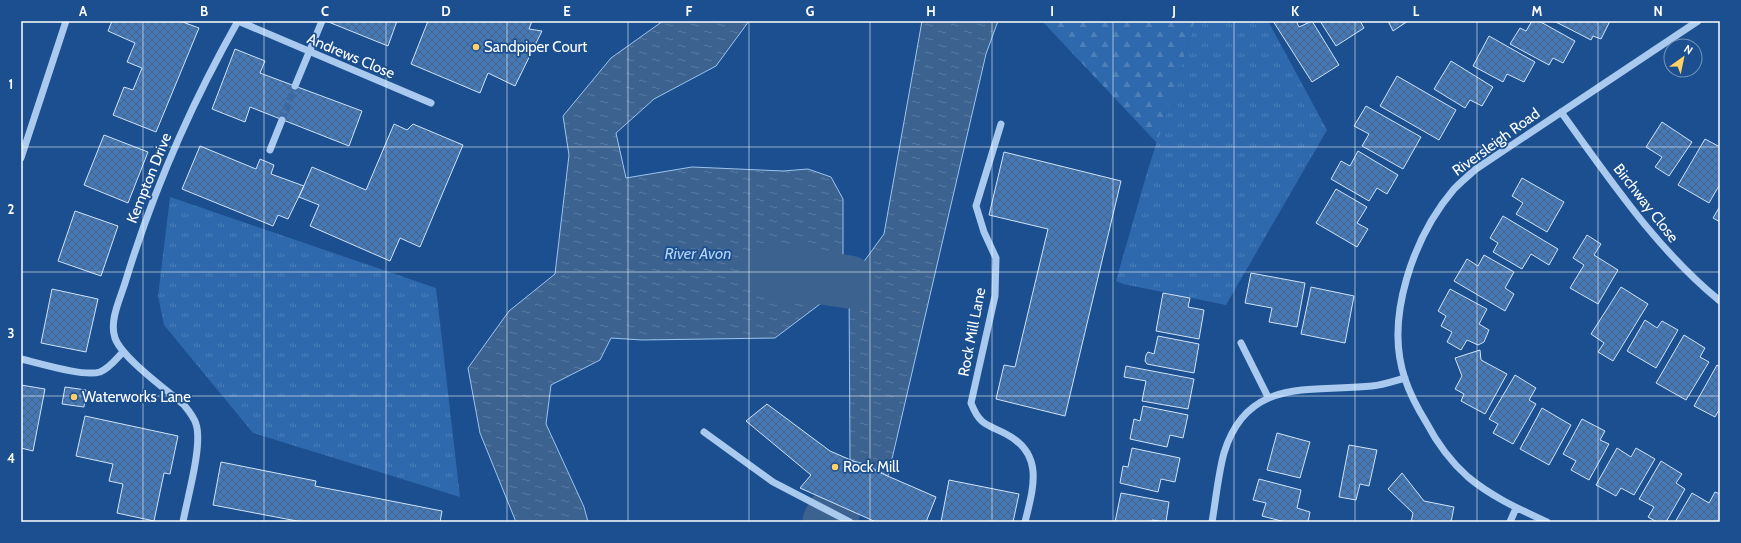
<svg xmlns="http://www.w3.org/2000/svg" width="1741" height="543" font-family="Cabin,sans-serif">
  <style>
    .grass { fill: url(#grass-tufts) }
    .forest { fill: url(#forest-firs) }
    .water { fill: url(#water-ripples); stroke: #9cc4f0 }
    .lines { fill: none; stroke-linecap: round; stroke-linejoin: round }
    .river { stroke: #3c6290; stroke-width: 53 }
    .building { fill: url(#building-cross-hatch); stroke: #cfe3fa }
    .minor-tunnel { stroke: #3d69a0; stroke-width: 7; stroke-dasharray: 7 3.5; stroke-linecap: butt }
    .minor { stroke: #a9c9ee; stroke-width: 7 }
    .grid { fill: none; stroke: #fff; stroke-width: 1; stroke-opacity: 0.55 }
    .poi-dot { fill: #ffd166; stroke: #1b4f8f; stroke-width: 1.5 }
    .labels { text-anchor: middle; stroke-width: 3.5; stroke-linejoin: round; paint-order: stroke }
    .poi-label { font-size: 15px; fill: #fff; stroke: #1b4f8f; text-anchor: start }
    .street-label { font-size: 15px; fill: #fff; stroke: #1b4f8f }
    .water-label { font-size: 16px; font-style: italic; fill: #b5d3f5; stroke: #1b4f8f }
    .neatline { fill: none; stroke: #fff; stroke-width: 1.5 }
    .grid-label { font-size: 13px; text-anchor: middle; font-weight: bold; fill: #fff }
  </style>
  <defs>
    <pattern id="grass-tufts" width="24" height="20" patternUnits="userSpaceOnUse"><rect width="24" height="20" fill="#2e69ad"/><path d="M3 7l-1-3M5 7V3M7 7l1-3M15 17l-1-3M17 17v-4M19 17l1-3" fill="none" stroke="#4d80b9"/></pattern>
    <pattern id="forest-firs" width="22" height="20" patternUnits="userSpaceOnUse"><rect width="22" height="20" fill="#2e69ad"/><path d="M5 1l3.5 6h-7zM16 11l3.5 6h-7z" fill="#4d80b9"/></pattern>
    <pattern id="water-ripples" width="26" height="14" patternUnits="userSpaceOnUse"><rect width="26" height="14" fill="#3c6290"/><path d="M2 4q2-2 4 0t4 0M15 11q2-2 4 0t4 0" fill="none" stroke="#597aa1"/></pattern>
    <pattern id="building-cross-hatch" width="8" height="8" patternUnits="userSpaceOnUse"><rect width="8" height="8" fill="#4478b7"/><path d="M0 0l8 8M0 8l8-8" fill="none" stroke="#486282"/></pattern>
  </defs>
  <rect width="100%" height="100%" fill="#1b4f8f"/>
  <path class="grass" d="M 1195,21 L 1268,21 L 1327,130 L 1226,305 L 1123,284 L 1116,281 L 1146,176 Z
    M 170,197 L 436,288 L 460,497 L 253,433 L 164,325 L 158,296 Z"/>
  <path class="forest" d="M 1042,21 L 1195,21 L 1157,143 Z"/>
  <path class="water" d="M 663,21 L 749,21 L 716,66 L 654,99 L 616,133 L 626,178 L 692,167 L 783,171 L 808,169 L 831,177 L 843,199 L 843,258 L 840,289 L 775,338 L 642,340 L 611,338 L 600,360 L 551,385 L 546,424 L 584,507 L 588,522 L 516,522 L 480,433 L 468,368 L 509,311 L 555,274 L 569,155 L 563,116 L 611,58 Z
    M 922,21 L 998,21 L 986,54 L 888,476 L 865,464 L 850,460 L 849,282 L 884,234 Z"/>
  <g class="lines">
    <path class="river" d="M 768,270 L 849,282
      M 829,522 L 833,514"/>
  </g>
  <path class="building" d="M 112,21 L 180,21 L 199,28 L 156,132 L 113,115 L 124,87 L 133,90 L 142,68 L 127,62 L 135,43 L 108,31 Z
    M 326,21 L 397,21 L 388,46 Z
    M 428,21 L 532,21 L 529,29 L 542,31 L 515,86 L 488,73 L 480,93 L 411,64 Z
    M 1273,21 L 1296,21 L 1299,27 L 1312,21 L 1339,65 L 1312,82 Z
    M 1320,21 L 1360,21 L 1364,28 L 1336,46 Z
    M 1388,21 L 1408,21 L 1393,31 Z
    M 1532,21 L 1539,21 L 1575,41 L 1563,63 L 1553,58 L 1549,65 L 1510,44 L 1520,28 L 1526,31 Z
    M 1554,21 L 1610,21 L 1601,39 L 1593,36 L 1591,40 Z
    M 1489,36 L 1535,62 L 1524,82 L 1507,74 L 1503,82 L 1473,66 Z
    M 235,49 L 265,61 L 260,73 L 362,111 L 349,146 L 250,107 L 245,122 L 212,109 Z
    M 1451,61 L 1493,87 L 1482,106 L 1470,100 L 1465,108 L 1434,89 Z
    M 1397,76 L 1456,110 L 1439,140 L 1380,106 Z
    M 1366,106 L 1421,137 L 1403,169 L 1362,146 L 1369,134 L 1354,126 Z
    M 1662,122 L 1692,142 L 1669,176 L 1655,167 L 1662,157 L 1646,147 Z
    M 394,124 L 407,130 L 413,124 L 463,145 L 420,247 L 400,238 L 390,261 L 310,226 L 319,205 L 299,197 L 312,167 L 366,190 Z
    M 104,135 L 148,152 L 128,203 L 84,185 Z
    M 1705,139 L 1720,147 L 1720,184 L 1709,203 L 1678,185 Z
    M 200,146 L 256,169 L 260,159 L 274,165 L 271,174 L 304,186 L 288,219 L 278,215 L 273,226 L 182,189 Z
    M 1358,151 L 1398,175 L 1387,194 L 1377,188 L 1369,201 L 1331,179 L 1341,161 L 1350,166 Z
    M 1004,152 L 1121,181 L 1065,416 L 996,399 L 1004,365 L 1015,367 L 1048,229 L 989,215 Z
    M 1522,178 L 1564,202 L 1547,232 L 1516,214 L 1523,203 L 1512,196 Z
    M 1336,189 L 1367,207 L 1357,223 L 1368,229 L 1357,247 L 1316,223 Z
    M 1720,206 L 1720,222 L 1713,218 Z
    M 75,211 L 118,226 L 101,276 L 58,261 Z
    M 1503,216 L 1558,249 L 1549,265 L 1531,254 L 1522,269 L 1493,252 L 1498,243 L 1490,238 Z
    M 1587,235 L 1601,244 L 1594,255 L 1618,270 L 1598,304 L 1570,288 L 1584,265 L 1573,258 Z
    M 1484,255 L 1514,272 L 1505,288 L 1514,294 L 1505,311 L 1454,281 L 1467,259 L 1478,266 Z
    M 1251,273 L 1305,283 L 1297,327 L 1269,322 L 1272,308 L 1245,303 Z
    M 1311,287 L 1354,296 L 1345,343 L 1301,334 Z
    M 1621,287 L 1648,304 L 1613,361 L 1598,352 L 1604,343 L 1591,334 Z
    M 52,289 L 98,299 L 86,352 L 41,343 Z
    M 1450,289 L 1487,309 L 1479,324 L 1489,330 L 1484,342 L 1478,345 L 1467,340 L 1461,350 L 1447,342 L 1452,332 L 1441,326 L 1446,316 L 1438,311 Z
    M 1163,293 L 1190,298 L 1188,307 L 1204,310 L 1199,339 L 1156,331 Z
    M 1645,320 L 1657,328 L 1662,321 L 1678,330 L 1656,368 L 1627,351 Z
    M 1684,335 L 1705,348 L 1700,357 L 1709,362 L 1686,400 L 1656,383 Z
    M 1158,336 L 1199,344 L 1194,373 L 1147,364 L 1145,361 L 1146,355 L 1148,352 L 1154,354 Z
    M 1480,350 L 1481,360 L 1507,374 L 1485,414 L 1461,401 L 1464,394 L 1455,389 L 1462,376 L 1455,358 Z
    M 1717,365 L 1720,367 L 1720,408 L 1715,417 L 1694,406 Z
    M 1126,366 L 1194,379 L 1188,409 L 1142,401 L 1146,381 L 1124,377 Z
    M 1515,375 L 1536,388 L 1529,400 L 1536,404 L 1513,444 L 1493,433 L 1498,424 L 1489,419 Z
    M 21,385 L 45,389 L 33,451 L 21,448 Z
    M 65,387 L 86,390 L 84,407 L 62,404 Z
    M 767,404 L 830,451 L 936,497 L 926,522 L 876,522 L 800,488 L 811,475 L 746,421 Z
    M 1143,406 L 1188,415 L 1183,438 L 1170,435 L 1167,447 L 1130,439 L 1134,419 L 1140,421 Z
    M 1542,408 L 1571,425 L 1549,465 L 1520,449 Z
    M 85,416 L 178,436 L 170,474 L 164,473 L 154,521 L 117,513 L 123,484 L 109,481 L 113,464 L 76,456 Z
    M 1582,419 L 1605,431 L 1600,440 L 1609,444 L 1589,480 L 1571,470 L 1576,461 L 1563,454 Z
    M 1277,433 L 1310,442 L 1300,478 L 1267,470 Z
    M 1349,445 L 1377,450 L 1369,486 L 1360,484 L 1356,500 L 1339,497 Z
    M 1132,448 L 1180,458 L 1175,482 L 1161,479 L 1158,492 L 1120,483 L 1123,466 L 1128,467 Z
    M 1617,448 L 1631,457 L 1636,448 L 1655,459 L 1634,495 L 1621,488 L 1616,496 L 1596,485 Z
    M 1661,461 L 1682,474 L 1676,483 L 1685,489 L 1666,522 L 1657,522 L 1648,517 L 1654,507 L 1639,499 Z
    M 221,462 L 316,481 L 315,486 L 442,511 L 440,522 L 302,522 L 213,505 Z
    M 1402,473 L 1424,501 L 1454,507 L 1451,522 L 1411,522 L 1413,513 L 1388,489 Z
    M 1259,479 L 1301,490 L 1297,508 L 1310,512 L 1308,522 L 1285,522 L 1262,516 L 1266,503 L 1253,500 Z
    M 949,480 L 1019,494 L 1013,522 L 941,522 Z
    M 1715,492 L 1720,494 L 1720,522 L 1675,522 L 1692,493 L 1709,503 Z
    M 1121,493 L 1169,502 L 1166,522 L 1152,520 L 1152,522 L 1115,522 Z"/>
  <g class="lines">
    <path class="minor-tunnel" d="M 282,120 L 295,86"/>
    <path class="minor" d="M 238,21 L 431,103
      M 295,86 L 322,21
      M 1561,112 C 1609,178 1656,249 1720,301
      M 1001,124 L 976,206 L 984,232 L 996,258 L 995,296 L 971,403 C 980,426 987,424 1006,434 C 1045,454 1033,489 1025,522
      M 270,150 L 282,120
      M 21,158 L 66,21
      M 1241,343 L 1268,397
      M 21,359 C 39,363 83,377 100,372 C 110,368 116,359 123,352
      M 704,432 L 773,482 L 850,522
      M 183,522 C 187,499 203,445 196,424 C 194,417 189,411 184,405 C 167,390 122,358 115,338 C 109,321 120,299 125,283 C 153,191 191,104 238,21
      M 1212,522 C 1216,499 1218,475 1224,453 C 1247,377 1310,392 1372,386 C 1383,385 1394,381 1405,378
      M 1510,522 L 1516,508
      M 1547,522 C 1519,509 1492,497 1468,477 C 1451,462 1437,443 1426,422 C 1418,409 1410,394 1405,379 C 1384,318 1414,236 1454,189 C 1461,182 1469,175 1476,169 L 1698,21"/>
  </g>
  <path class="grid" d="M 143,21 L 143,522M 264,21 L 264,522M 386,21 L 386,522M 507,21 L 507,522M 628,21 L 628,522M 749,21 L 749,522M 870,21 L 870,522M 992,21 L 992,522M 1113,21 L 1113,522M 1234,21 L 1234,522M 1355,21 L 1355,522M 1477,21 L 1477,522M 1598,21 L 1598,522M 21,147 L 1720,147M 21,272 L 1720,272M 21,396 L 1720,396"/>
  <g class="poi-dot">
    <circle cx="476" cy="47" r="4"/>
    <circle cx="74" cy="397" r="4"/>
    <circle cx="835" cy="467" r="4"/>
  </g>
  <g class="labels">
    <g class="poi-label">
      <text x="484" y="52">Sandpiper Court</text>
      <text x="82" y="402">Waterworks Lane</text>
      <text x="843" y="472">Rock Mill</text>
    </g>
    <g class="street-label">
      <text transform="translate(351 56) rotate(23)" y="5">Andrews Close</text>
      <text transform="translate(1496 142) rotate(-36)" y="5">Riversleigh Road</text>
      <text transform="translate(149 178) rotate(-68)" y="5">Kempton Drive</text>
      <text transform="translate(1646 203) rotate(52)" y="5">Birchway Close</text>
      <text transform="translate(972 332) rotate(-79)" y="5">Rock Mill Lane</text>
    </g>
    <g class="water-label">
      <text x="698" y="259">River Avon</text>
    </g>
  </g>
  <rect width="1741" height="543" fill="none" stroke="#1b4f8f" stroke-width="44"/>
  <g transform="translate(1683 58) rotate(33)"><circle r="19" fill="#1b4f8f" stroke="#7695bc"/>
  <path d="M0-3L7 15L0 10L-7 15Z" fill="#ffd166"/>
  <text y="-6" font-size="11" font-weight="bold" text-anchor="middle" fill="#ffffff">N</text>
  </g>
  <rect x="22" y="22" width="1697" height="499" class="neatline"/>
  <g class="grid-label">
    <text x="83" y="16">A</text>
    <text x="204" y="16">B</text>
    <text x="325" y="16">C</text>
    <text x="446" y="16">D</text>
    <text x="567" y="16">E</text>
    <text x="689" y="16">F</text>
    <text x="810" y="16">G</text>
    <text x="931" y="16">H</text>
    <text x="1052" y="16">I</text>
    <text x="1174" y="16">J</text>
    <text x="1295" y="16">K</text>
    <text x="1416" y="16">L</text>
    <text x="1537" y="16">M</text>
    <text x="1658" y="16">N</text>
    <text x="11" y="89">1</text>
    <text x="11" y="214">2</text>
    <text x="11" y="338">3</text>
    <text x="11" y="463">4</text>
  </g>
</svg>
